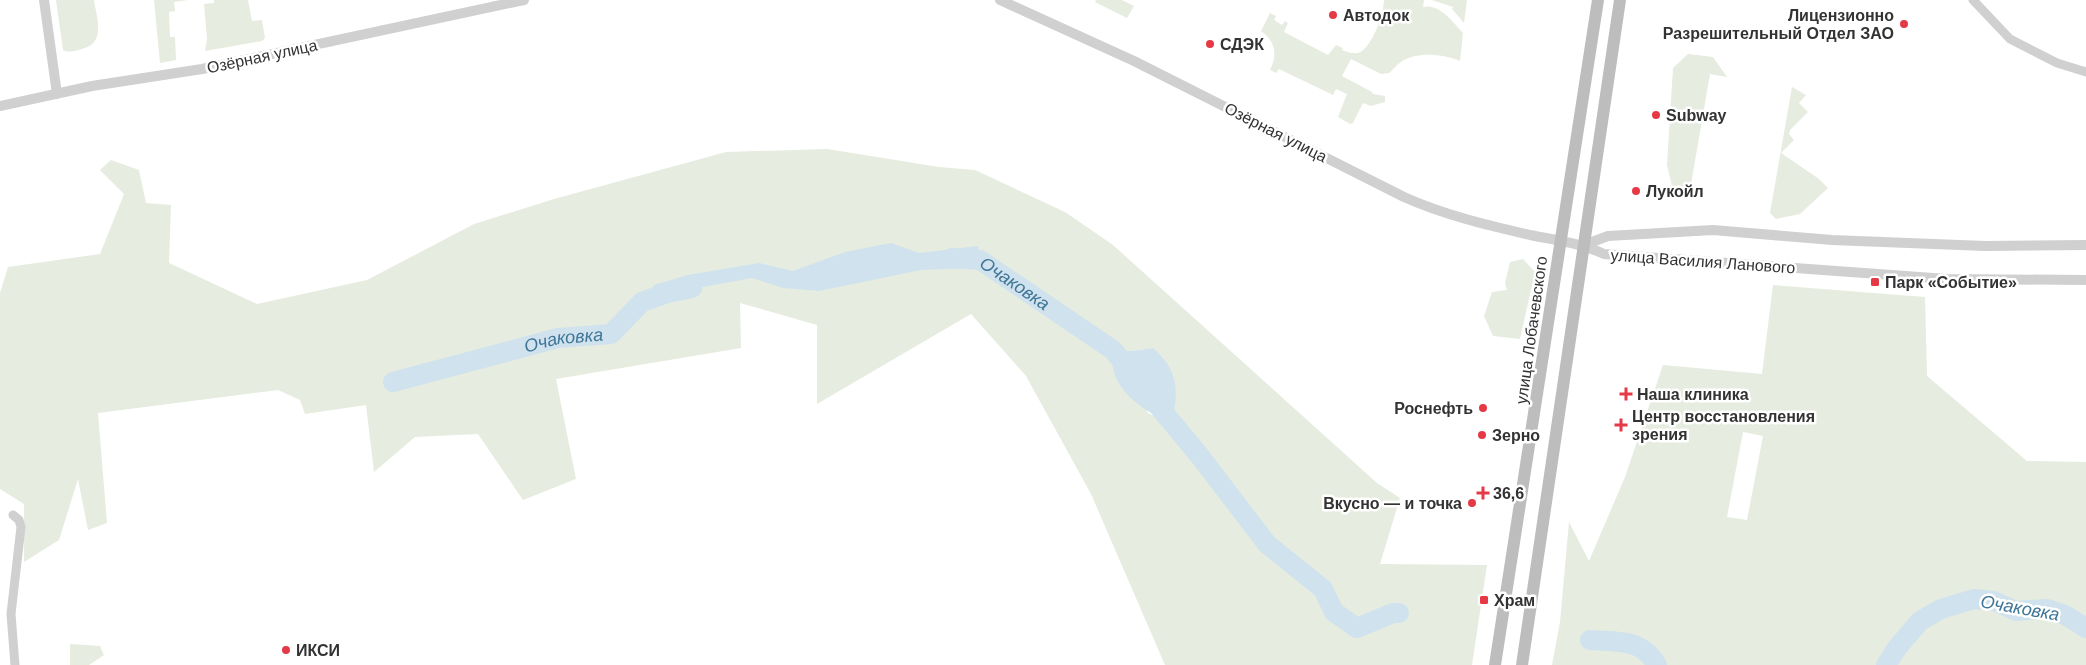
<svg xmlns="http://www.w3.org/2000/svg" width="2086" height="665" font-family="Helvetica,sans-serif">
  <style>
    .green { fill: #e6ecdf; fill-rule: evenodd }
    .water { fill: #cfe2ee }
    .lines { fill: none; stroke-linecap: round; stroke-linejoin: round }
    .river { stroke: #cfe2ee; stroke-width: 20 }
    .minor { stroke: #d0d0d0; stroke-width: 9 }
    .tertiary { stroke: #d0d0d0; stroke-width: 10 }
    .secondary { stroke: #bdbdbd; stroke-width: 12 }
    .poi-dot { fill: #e63946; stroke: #fff; stroke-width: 2 }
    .labels { text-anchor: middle; stroke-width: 5; stroke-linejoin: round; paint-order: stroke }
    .poi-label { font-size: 16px; font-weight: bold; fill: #333; stroke: #fff; text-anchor: start }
    .street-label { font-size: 16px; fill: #333; stroke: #fff }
    .water-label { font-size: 18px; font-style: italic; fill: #3f7597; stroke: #fff }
  </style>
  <rect width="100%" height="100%" fill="#fff"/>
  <path class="green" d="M 56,0 L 94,0 C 97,19 106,43 82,49 C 75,51 69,53 63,50 Z
    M 154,0 L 188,0 L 174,2 L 175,11 L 169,12 L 170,37 L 175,37 L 176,60 L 160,63 Z
    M 214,0 L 248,0 L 252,21 L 262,20 L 265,38 L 262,41 L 205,51 L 207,39 L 204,4 L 214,3 Z
    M 1096,0 L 1122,0 L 1134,6 L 1127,18 L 1095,2 Z
    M 1384,0 L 1424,0 L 1423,7 C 1439,3 1453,22 1463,33 L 1460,61 C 1445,54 1415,51 1401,62 C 1396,65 1393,70 1389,73 L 1381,74 L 1351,59 L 1342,76 L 1372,92 L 1373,94 L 1385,96 L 1385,102 L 1371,106 L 1363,103 L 1353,123 L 1350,124 L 1338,117 L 1347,94 L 1336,89 L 1333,95 L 1279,69 L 1276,73 L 1270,70 C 1278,54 1275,41 1261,31 L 1270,13 L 1276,16 L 1274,20 L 1282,25 L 1285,21 L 1288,23 L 1284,32 L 1328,55 L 1336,45 L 1343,48 L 1342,50 C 1347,52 1353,54 1358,53 C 1372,49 1384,13 1384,0 Z
    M 1432,0 L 1467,0 L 1464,23 L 1452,9 L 1453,7 Z
    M 1688,54 L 1713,57 L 1727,77 L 1710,74 L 1690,190 L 1698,191 L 1674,194 L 1667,165 L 1673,68 Z
    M 1792,87 L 1806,95 L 1799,103 L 1808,112 L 1790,130 L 1789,134 L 1794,140 L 1781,153 L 1819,179 L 1828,188 L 1800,214 L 1776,219 L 1770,213 Z
    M 827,149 L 939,167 L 975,170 L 1065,212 L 1113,245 L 1377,483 L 1400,498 L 1380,564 L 1487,565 L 1472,665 L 1165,665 L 1091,494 L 1026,376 L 971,314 L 817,404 L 817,325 L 740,303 L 741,348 L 556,379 L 576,479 L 523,500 L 478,434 L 415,437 L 374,472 L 366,405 L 305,414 L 300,400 L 278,390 L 98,413 L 107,523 L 88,530 L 78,479 L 59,540 L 24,562 L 24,504 L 0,489 L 0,293 L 8,267 L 100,254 L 124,194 L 100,170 L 111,160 L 139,170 L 146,203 L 171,205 L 169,263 L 257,304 L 367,280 L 474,224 L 554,199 L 726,152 ZM 1153,348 L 1172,423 L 1171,424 L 1148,413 L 1113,350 L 1131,351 Z
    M 1523,259 L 1535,272 L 1520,339 L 1493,336 L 1484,316 L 1492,292 L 1507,290 L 1505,283 L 1510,262 Z
    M 1773,285 L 1925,297 L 1927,376 L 2027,461 L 2086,462 L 2086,665 L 1552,665 L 1560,622 L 1569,522 L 1589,561 L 1625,477 L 1663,365 L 1762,374 ZM 1743,432 L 1763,436 L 1747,520 L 1727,517 Z
    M 70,644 L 100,646 L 104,655 L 89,665 L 70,665 Z"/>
  <path class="water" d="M 891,243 L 919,253 L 978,246 L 980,260 L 972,268 L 921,270 L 819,291 L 783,288 L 752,278 L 665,294 L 642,302 L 654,285 L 688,275 L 759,263 L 793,271 L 845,252 Z
    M 1153,348 C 1180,372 1178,391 1172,424 C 1142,410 1106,387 1113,350 L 1131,351 Z"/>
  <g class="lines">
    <g class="river">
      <path id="s1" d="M 952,258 L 980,260 L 1113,350 L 1129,370"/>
      <path id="s2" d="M 393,382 L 558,338 L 611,334 L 642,302 L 667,293 L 692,288"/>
      <path d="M 1155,402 L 1199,455 L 1267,544 L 1323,589 L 1334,612 L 1357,628 L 1393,613 L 1399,613"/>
      <path d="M 1590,640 C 1617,642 1641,638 1657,665"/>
      <path d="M 1886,665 L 1897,648 L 1920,621 L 1941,609 L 1974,599 L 1994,601 L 2016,611 L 2047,609 L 2065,615 L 2086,628"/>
    </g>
    <path class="minor" d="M 1973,0 L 2010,39 L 2057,63 L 2086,72
      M 13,515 L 19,520 L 21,527 L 11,614 L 15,665"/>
    <path class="tertiary" d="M 44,0 L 57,94
      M 1000,0 L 1134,61 L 1404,197 C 1444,215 1487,225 1530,235 C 1555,240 1580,243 1604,254 L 1947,279 L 2086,280
      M 0,106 L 92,86 L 202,69 L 524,0
      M 1584,245 L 1608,236 L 1713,230 L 1832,240 L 1985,246 L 2086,245"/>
    <path class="secondary" d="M 1495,665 L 1598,0
      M 1522,665 L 1620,0"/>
  </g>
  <g class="poi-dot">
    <circle cx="1333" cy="15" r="5"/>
    <circle cx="1904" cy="24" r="5"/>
    <circle cx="1210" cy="44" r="5"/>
    <circle cx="1656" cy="115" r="5"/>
    <circle cx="1636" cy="191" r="5"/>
    <rect x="1870" y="277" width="10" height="10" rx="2.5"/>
    <path d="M1623.5 386.5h5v5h5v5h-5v5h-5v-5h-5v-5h5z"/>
    <circle cx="1483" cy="408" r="5"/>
    <path d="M1618.5 417.5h5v5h5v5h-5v5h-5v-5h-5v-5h5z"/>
    <circle cx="1482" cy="435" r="5"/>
    <path d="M1480.5 485.5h5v5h5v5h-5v5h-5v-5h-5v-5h5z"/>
    <circle cx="1472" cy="503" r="5"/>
    <rect x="1479" y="595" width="10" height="10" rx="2.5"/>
    <circle cx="286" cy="650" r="5"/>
  </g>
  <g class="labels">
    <g class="poi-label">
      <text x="1343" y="21">Автодок</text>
      <text x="1894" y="21" text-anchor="end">Лицензионно<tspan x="1894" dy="18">Разрешительный Отдел ЗАО</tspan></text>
      <text x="1220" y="50">СДЭК</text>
      <text x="1666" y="121">Subway</text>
      <text x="1646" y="197">Лукойл</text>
      <text x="1885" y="288">Парк «Событие»</text>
      <text x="1637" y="400">Наша клиника</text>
      <text x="1473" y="414" text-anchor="end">Роснефть</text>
      <text x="1632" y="422">Центр восстановления<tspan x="1632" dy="18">зрения</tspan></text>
      <text x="1492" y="441">Зерно</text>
      <text x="1493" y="499">36,6</text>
      <text x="1462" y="509" text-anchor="end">Вкусно — и точка</text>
      <text x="1494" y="606">Храм</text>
      <text x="296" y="656">ИКСИ</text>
    </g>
    <g class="street-label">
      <text transform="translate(262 56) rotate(-12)" y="6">Озёрная улица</text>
      <text transform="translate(1276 132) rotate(27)" y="6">Озёрная улица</text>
      <text transform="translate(1703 261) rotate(4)" y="6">улица Василия Ланового</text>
      <text transform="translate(1531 330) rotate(-82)" y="6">улица Лобачевского</text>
    </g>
    <g class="water-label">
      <text dy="6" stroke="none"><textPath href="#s1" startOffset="70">Очаковка</textPath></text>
      <text dy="6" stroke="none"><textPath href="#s2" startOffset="176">Очаковка</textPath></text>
      <text transform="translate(2020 608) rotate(10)" y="6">Очаковка</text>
    </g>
  </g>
</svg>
